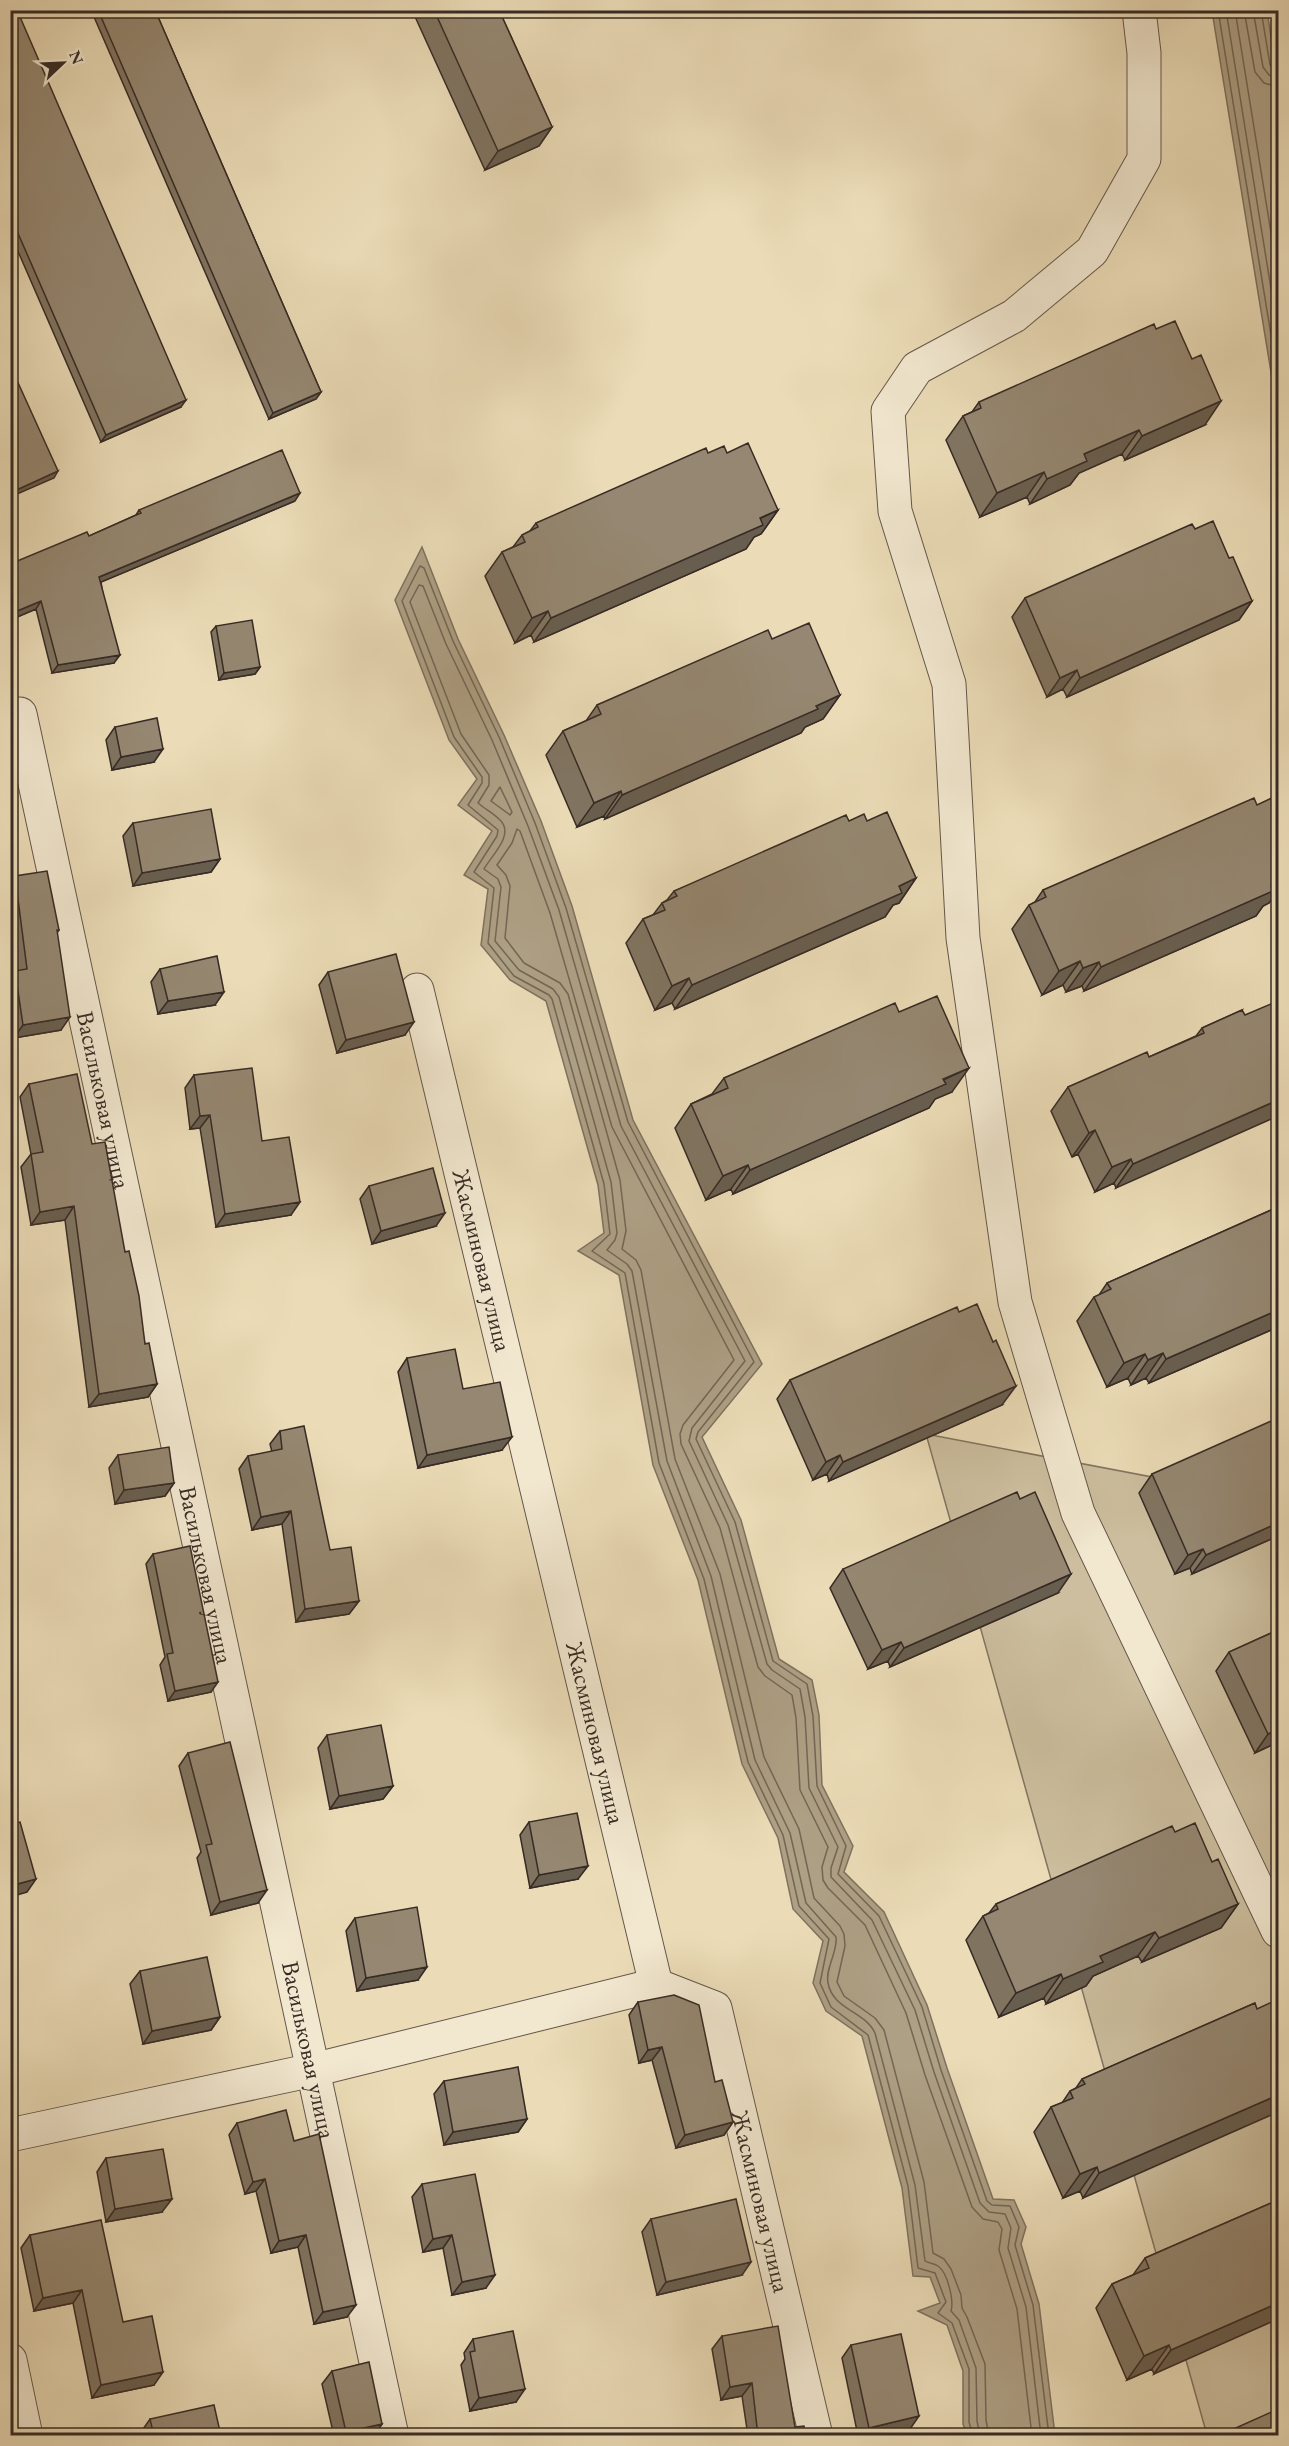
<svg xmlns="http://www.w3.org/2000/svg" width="1289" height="2446" font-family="'EB Garamond',serif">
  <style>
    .green { fill: #ccbe9e; stroke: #827462; stroke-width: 1.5 }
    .water { fill: #aea085; stroke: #7e715f; stroke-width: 1.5 }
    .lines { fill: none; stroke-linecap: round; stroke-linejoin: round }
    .shore { stroke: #726655; stroke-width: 1.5 }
    .minor-casing { stroke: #64574a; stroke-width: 35 }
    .minor { stroke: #f2e8d0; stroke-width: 33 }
    .wall { fill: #807461; stroke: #372b25; stroke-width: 1.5 }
    .shaded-wall { fill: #685e4f; stroke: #372b25; stroke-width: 1.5 }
    .building { fill: #958771; stroke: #372b25; stroke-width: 1.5 }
    .labels { text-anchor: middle; stroke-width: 5; stroke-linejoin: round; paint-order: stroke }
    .street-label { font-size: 24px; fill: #372b25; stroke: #f2e8d0 }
  </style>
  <rect width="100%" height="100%" fill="#ebdcb7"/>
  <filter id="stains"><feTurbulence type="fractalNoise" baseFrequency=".00333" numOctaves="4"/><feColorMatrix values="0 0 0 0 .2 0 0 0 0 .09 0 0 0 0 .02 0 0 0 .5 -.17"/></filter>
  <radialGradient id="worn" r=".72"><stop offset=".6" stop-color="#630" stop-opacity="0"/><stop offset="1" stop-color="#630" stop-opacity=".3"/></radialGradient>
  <path class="green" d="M 926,1434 L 1252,1496 L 1278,1554 L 1278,2435 L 1207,2435 Z"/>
  <path class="water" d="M 1212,11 L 1267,11 L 1278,80 L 1278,415 Z
    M 422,547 L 458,639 L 504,735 L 541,821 L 572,906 L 633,1120 L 762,1364 L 702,1437 L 741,1520 L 779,1659 L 812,1680 L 819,1715 L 822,1785 L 853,1846 L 844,1872 L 884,1912 L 927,2005 L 947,2068 L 993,2199 L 1014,2200 L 1026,2227 L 1021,2244 L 1039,2304 L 1055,2435 L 967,2435 L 963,2424 L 963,2371 L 947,2325 L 918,2311 L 940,2303 L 930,2277 L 913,2276 L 902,2188 L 862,2036 L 826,2011 L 813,1983 L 823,1941 L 793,1909 L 778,1838 L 742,1764 L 698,1580 L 653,1465 L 619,1275 L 578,1251 L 604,1233 L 598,1185 L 546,1001 L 510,980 L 481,945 L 488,889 L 464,875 L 492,831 L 458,805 L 477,779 L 449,740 L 395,600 Z"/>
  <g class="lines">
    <path class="shore" d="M 1218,10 L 1278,378
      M 1226,10 L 1278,332
      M 1235,10 L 1278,276
      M 1244,10 L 1255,72 L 1264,83 L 1278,87
      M 1253,10 L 1263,67 L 1269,75 L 1278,78
      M 1261,10 L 1270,65 L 1273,69 L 1278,70
      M 500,787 L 512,812 L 510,815 L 491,801 Z
      M 973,2436 L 969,2422 L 969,2369 L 952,2323 L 938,2313 L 946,2302 L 935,2273 L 918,2268 L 908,2186 L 868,2035 L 831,2007 L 820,1983 L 829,1939 L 799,1906 L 783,1835 L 748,1762 L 704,1579 L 659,1463 L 625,1273 L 592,1251 L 610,1234 L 604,1184 L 552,999 L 549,995 L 514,976 L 488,943 L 494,888 L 474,872 L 497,836 L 498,830 L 468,805 L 482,783 L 482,777 L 454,737 L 402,601 L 420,566 L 424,568 L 453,641 L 499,737 L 535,823 L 566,908 L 628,1122 L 754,1362 L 698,1432 L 696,1439 L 735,1522 L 773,1661 L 807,1684 L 813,1716 L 817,1786 L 846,1846 L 838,1874 L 879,1916 L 922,2007 L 941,2070 L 987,2201 L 992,2205 L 1010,2206 L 1019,2227 L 1015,2245 L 1033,2305 L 1049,2436
      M 980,2436 L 977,2421 L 976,2368 L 959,2320 L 951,2311 C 954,2301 948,2273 938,2266 C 934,2263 928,2263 925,2261 L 915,2185 L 875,2033 C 865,2011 833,2010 828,1983 C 825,1968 838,1952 836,1937 L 806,1903 L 790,1833 L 755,1760 L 711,1576 L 667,1461 L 632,1271 L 627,1264 L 607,1250 L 615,1240 L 617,1233 L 611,1182 L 559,997 L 553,989 L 519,970 L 495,941 L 501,887 L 498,879 L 484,869 C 491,856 514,836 501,821 C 495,814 485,809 478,803 L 489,785 L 489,775 L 461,734 L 410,602 L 419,585 L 423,586 L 446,644 L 492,740 L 528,826 L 559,910 L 621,1126 L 745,1361 L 692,1428 L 689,1441 L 728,1525 L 767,1664 L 772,1670 L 800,1689 L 805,1717 L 809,1788 L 838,1847 L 831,1868 L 831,1877 L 872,1920 L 915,2010 L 934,2072 L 980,2203 L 989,2212 L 1005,2214 L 1011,2228 L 1008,2248 L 1026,2307 L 1041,2436
      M 989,2436 L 986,2420 L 985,2364 L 967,2317 L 962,2308 L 961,2295 L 951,2269 L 944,2259 L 933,2253 L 924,2182 L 884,2030 L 875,2018 L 844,1996 L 837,1982 L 845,1946 L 844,1934 L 840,1926 L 814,1898 L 799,1829 L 764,1757 L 720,1574 L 675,1459 L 641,1270 L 636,1260 L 622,1249 L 626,1231 L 620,1180 L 568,994 L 560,983 L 524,963 L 505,938 L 510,886 L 506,875 L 497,865 L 512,843 L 517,829 L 520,831 L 550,913 L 612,1127 L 734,1360 L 683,1425 L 680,1434 L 681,1444 L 720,1528 L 758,1667 L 765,1676 L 792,1695 L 796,1718 L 800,1790 L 828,1847 L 822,1867 L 823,1880 L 828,1888 L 865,1925 L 906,2013 L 925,2075 L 972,2207 L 983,2219 L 998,2222 L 1002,2229 L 999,2250 L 1017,2309 L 1032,2436"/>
    <defs>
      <g id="minor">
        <path d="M 1139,10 L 1144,53 L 1144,159 L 1092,251 L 1014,316 L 917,368 L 888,411 L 895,511 L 949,684 L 963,938 L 1015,1302 L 1078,1513 L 1278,1931"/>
        <path id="s1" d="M 10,716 L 20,714 L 392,2436"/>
        <path id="s2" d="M 417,990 L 656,1985"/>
        <path id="s3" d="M 656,1985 L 715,2008 L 816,2436"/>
        <path d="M 10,2135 L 313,2070 L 656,1985"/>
        <path d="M 10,2360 L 26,2436"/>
      </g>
    </defs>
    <use href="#minor" class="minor-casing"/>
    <use href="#minor" class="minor"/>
  </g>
  <path class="wall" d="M 10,10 L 181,407 L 101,442 L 10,233 Z
    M 91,10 L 155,10 L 321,392 L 316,399 L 269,419 Z
    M 412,10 L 499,10 L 552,127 L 539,146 L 485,170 Z
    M 979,402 L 1205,425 L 1125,460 L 1122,454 L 1079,473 L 1070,485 L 1030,504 L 1027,497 L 980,517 L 946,440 L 963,416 L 972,412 Z
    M 708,453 L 727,453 L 778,510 L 761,534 L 754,537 L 746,549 L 534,642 L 531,635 L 515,643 L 485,576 L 502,552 L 513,547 L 522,535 L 530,531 L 536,523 Z
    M 295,501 L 101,582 L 114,663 L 52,673 L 36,609 L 10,620 L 89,536 L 136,515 L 139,510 Z
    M 1195,529 L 1229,558 L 1252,601 L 1239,620 L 1067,697 L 1063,689 L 1047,697 L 1012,617 L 1025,598 Z
    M 216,626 L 260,667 L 255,674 L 219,680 L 211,632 Z
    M 772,639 L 840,695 L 823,719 L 805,727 L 801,733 L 605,819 L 604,816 L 577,827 L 546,755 L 563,731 L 586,721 L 597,705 Z
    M 115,727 L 154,762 L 112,770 L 106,740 Z
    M 849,821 L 867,821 L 916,878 L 899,903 L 893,905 L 885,917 L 675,1009 L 672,1003 L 655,1010 L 626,943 L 643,919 L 653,915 L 662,903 L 667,900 L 674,891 Z
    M 133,823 L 220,859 L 211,872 L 133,886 L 123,836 Z
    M 15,876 L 59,930 L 57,933 L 61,1030 L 14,1038 L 10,1015 L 10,976 L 16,970 L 10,926 L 10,882 Z
    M 1043,890 L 1278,891 L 1269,903 L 1263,906 L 1256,916 L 1084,991 L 1082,986 L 1066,992 L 1063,985 L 1042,995 L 1012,929 L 1029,905 L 1035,902 Z
    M 160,969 L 215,1005 L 158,1014 L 151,982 Z
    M 328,972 L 405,1035 L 337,1053 L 319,985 Z
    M 1242,1010 L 1116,1188 L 1114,1183 L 1095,1192 L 1078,1154 L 1072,1157 L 1051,1111 L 1068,1087 L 1149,1057 L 1196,1036 L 1202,1028 Z
    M 899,1012 L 952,1092 L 935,1099 L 929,1108 L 733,1194 L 731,1189 L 706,1200 L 675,1128 L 691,1104 L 712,1094 L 724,1078 Z
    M 194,1075 L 262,1141 L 291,1215 L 216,1227 L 200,1128 L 190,1129 L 185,1088 Z
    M 29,1084 L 92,1144 L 125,1252 L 145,1344 L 157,1384 L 148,1397 L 89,1407 L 65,1220 L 31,1225 L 21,1167 L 31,1154 L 20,1097 Z
    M 369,1186 L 436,1226 L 372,1244 L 360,1199 Z
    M 1278,1207 L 1278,1327 L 1149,1383 L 1146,1378 L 1131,1385 L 1128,1378 L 1107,1387 L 1077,1321 L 1094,1297 L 1099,1295 L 1107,1283 Z
    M 407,1358 L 502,1450 L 418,1468 L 398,1372 Z
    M 790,1380 L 1002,1405 L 829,1481 L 827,1474 L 813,1480 L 777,1399 Z
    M 280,1431 L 330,1550 L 359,1601 L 349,1614 L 296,1622 L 282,1524 L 252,1530 L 239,1469 L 248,1456 L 272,1452 L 270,1444 Z
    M 118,1455 L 174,1483 L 165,1496 L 115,1504 L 109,1468 Z
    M 1152,1474 L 1278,1536 L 1192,1574 L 1190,1568 L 1175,1574 L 1139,1493 Z
    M 153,1554 L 211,1692 L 168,1701 L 160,1665 L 165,1657 L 146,1564 Z
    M 843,1569 L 1058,1593 L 890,1667 L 888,1661 L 868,1669 L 830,1588 Z
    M 1278,1630 L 1278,1749 L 1276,1750 L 1274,1744 L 1255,1753 L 1216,1671 L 1229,1652 Z
    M 327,1735 L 393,1786 L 383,1799 L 330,1809 L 318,1748 Z
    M 188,1753 L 258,1903 L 211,1915 L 197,1858 L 201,1852 L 179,1766 Z
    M 529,1822 L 578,1879 L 530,1888 L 520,1835 Z
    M 1175,1832 L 1212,1862 L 1238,1904 L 1221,1928 L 1142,1962 L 1138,1956 L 1093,1976 L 1086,1986 L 1046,2004 L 1044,1998 L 999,2017 L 966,1940 L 983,1916 L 989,1913 L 996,1904 Z
    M 355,1918 L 418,1980 L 357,1991 L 346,1931 Z
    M 140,1971 L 220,2017 L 211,2030 L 143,2044 L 130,1984 Z
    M 638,2002 L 715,2082 L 733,2122 L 724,2135 L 676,2148 L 652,2060 L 639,2063 L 629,2015 Z
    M 1255,2003 L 1083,2198 L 1080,2191 L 1063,2198 L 1034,2132 L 1051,2107 L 1062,2103 L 1070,2091 L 1076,2088 L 1082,2079 Z
    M 444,2081 L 527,2119 L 518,2132 L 444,2145 L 434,2094 Z
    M 237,2123 L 294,2141 L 347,2317 L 314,2324 L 298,2247 L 271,2253 L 256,2191 L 245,2194 L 229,2135 Z
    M 106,2158 L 162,2212 L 106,2222 L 97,2172 Z
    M 422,2184 L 486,2288 L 452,2295 L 443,2248 L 423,2252 L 412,2197 Z
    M 1278,2200 L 1154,2374 L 1152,2369 L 1127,2380 L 1096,2308 L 1112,2284 L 1133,2275 L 1145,2258 Z
    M 651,2219 L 742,2275 L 657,2295 L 642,2232 Z
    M 30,2235 L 123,2322 L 154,2385 L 92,2398 L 73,2303 L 34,2311 L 21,2248 Z
    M 722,2336 L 795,2427 L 805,2436 L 748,2436 L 742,2396 L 721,2400 L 712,2349 Z
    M 473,2339 L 516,2402 L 470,2411 L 461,2365 L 465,2359 L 464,2353 Z
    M 851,2345 L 910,2429 L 883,2436 L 858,2436 L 842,2358 Z
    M 332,2371 L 382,2424 L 374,2436 L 334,2436 L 322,2384 Z
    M 150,2419 L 221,2436 L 142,2436 L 141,2432 Z"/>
  <path class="shaded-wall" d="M 552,127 L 539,146 L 485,170 L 498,151 Z
    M 321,392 L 316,399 L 269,419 L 273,413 Z
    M 186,400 L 181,407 L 101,442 L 106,435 Z
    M 1221,401 L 1205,425 L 1125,460 L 1142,436 Z
    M 1139,430 L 1122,454 L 1079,473 L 1070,485 L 1030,504 L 1047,479 L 1084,454 Z
    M 58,471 L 54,478 L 10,497 L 10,493 Z
    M 1044,472 L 1027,497 L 980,517 L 997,493 Z
    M 300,493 L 295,501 L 94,585 L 99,577 Z
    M 778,510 L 761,534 L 754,537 L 746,549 L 534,642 L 551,618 Z
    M 41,601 L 36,609 L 10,620 L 10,614 Z
    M 1252,601 L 1239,620 L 1067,697 L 1080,678 Z
    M 548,611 L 531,635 L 515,643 L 532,618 Z
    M 120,655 L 114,663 L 52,673 L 58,665 Z
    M 260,667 L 255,674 L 219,680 L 224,673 Z
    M 1077,670 L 1063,689 L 1047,697 L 1060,678 Z
    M 840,695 L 823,719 L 805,727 L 801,733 L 605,819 L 622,795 Z
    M 163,749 L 154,762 L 112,770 L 121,757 Z
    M 621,791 L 604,816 L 577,827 L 594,803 Z
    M 220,859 L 211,872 L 133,886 L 142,873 Z
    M 916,878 L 899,903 L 893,905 L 885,917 L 675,1009 L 692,985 Z
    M 1278,879 L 1278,891 L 1269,903 L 1263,906 L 1256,916 L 1084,991 L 1101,967 L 1271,886 Z
    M 1080,961 L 1063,985 L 1042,995 L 1059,971 Z
    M 1099,962 L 1082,986 L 1066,992 L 1083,968 Z
    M 689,978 L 672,1003 L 655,1010 L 672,986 Z
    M 224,992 L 215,1005 L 158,1014 L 168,1001 Z
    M 70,1017 L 61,1030 L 14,1038 L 23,1025 Z
    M 414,1022 L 405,1035 L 337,1053 L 346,1040 Z
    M 969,1068 L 952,1092 L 935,1099 L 929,1108 L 733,1194 L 750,1170 Z
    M 1278,1100 L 1278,1116 L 1116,1188 L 1133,1164 Z
    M 210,1115 L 200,1128 L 190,1129 L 200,1116 Z
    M 1095,1130 L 1078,1154 L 1072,1157 L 1089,1133 Z
    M 1131,1159 L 1114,1183 L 1095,1192 L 1112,1167 Z
    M 748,1165 L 731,1189 L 706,1200 L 723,1176 Z
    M 300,1202 L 291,1215 L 216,1227 L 225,1214 Z
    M 74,1206 L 65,1220 L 31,1225 L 40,1212 Z
    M 445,1213 L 436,1226 L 372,1244 L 381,1231 Z
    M 1278,1310 L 1278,1327 L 1149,1383 L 1166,1359 Z
    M 1163,1353 L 1146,1378 L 1131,1385 L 1148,1360 Z
    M 1145,1354 L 1128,1378 L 1107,1387 L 1124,1363 Z
    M 157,1384 L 148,1397 L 89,1407 L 99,1394 Z
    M 1016,1386 L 1002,1405 L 829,1481 L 843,1462 Z
    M 512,1437 L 502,1450 L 418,1468 L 427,1455 Z
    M 840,1455 L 827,1474 L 813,1480 L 826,1462 Z
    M 174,1483 L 165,1496 L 115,1504 L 124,1490 Z
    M 291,1511 L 282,1524 L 252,1530 L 261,1517 Z
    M 1278,1523 L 1278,1536 L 1192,1574 L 1206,1555 Z
    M 1203,1549 L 1190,1568 L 1175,1574 L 1188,1555 Z
    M 1071,1574 L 1058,1593 L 890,1667 L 904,1648 Z
    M 359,1601 L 349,1614 L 296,1622 L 305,1609 Z
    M 901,1642 L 888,1661 L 868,1669 L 882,1650 Z
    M 218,1682 L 211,1692 L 168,1701 L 175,1691 Z
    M 1278,1729 L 1278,1738 L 1274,1744 L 1255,1753 L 1268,1734 Z
    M 393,1786 L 383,1799 L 330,1809 L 339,1796 Z
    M 588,1866 L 578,1879 L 530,1888 L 539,1875 Z
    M 36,1879 L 27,1892 L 10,1897 L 10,1886 Z
    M 267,1890 L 258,1903 L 211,1915 L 220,1902 Z
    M 1238,1904 L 1221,1928 L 1142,1962 L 1159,1938 Z
    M 1155,1932 L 1138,1956 L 1093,1976 L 1086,1986 L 1046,2004 L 1063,1979 L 1100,1956 Z
    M 427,1967 L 418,1980 L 357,1991 L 366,1978 Z
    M 1061,1974 L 1044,1998 L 999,2017 L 1016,1993 Z
    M 220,2017 L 211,2030 L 143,2044 L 152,2031 Z
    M 662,2047 L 652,2060 L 639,2063 L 648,2050 Z
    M 1278,2095 L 1278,2112 L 1083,2198 L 1099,2173 Z
    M 527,2119 L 518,2132 L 444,2145 L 453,2132 Z
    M 733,2122 L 724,2135 L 676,2148 L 685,2135 Z
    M 1097,2167 L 1080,2191 L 1063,2198 L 1080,2174 Z
    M 265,2179 L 256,2191 L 245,2194 L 253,2182 Z
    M 172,2199 L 162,2212 L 106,2222 L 115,2209 Z
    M 306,2235 L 298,2247 L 271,2253 L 279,2241 Z
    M 452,2235 L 443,2248 L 423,2252 L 433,2239 Z
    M 751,2262 L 742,2275 L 657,2295 L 666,2282 Z
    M 495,2275 L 486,2288 L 452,2295 L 462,2282 Z
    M 82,2290 L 73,2303 L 34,2311 L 43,2298 Z
    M 1278,2303 L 1278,2319 L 1154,2374 L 1171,2350 Z
    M 356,2305 L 347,2317 L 314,2324 L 323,2312 Z
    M 1169,2345 L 1152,2369 L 1127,2380 L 1144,2356 Z
    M 163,2372 L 154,2385 L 92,2398 L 101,2385 Z
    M 752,2383 L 742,2396 L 721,2400 L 730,2387 Z
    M 525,2389 L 516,2402 L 470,2411 L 479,2398 Z
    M 919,2416 L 910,2429 L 883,2436 L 863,2436 L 869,2428 Z
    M 382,2424 L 374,2436 L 343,2436 L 346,2432 Z"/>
  <path class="building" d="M 10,10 L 17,10 L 186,400 L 106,435 L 10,215 Z
    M 98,10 L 155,10 L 321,392 L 273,413 Z
    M 434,10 L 499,10 L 552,127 L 498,151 Z
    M 1175,321 L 1192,359 L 1201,355 L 1221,401 L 1142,436 L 1139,430 L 1084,454 L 1087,461 L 1047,479 L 1044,472 L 997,493 L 963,416 L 981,408 L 979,402 L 1154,324 L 1156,329 Z
    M 10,365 L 58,471 L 10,493 Z
    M 748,443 L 778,510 L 760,518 L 763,525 L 551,618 L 548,611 L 532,618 L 502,552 L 525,542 L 522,535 L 538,527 L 536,523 L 706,448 L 708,453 L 724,446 L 727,453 Z
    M 282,450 L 300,493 L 99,577 L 120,655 L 58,665 L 41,601 L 10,614 L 10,564 L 87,532 L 89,536 L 141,513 L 139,510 Z
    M 1213,521 L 1229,558 L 1233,557 L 1252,601 L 1080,678 L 1077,670 L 1060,678 L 1025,598 L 1192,524 L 1195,529 Z
    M 252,620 L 260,667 L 224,673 L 216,626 Z
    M 809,623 L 840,695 L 816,706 L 818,709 L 622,795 L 621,791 L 594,803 L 563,731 L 601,714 L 597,705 L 768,630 L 772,639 Z
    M 157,718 L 163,749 L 121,757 L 115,727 Z
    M 1274,797 L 1278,808 L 1278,882 L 1271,886 L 1273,891 L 1101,967 L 1099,962 L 1083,968 L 1080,961 L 1059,971 L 1029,905 L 1046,897 L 1043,890 L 1254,798 L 1257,805 Z
    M 211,809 L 220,859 L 142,873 L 133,823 Z
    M 887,812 L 916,878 L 899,886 L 902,893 L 692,985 L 689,978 L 672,986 L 643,919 L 665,910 L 662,903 L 677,896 L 674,891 L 846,815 L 849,821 L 864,814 L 867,821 Z
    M 47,871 L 59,930 L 57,930 L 70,1017 L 23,1025 L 15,971 L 27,969 L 15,876 Z
    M 396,954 L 414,1022 L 346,1040 L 328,972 Z
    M 217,956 L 224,992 L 168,1001 L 160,969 Z
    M 937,996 L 969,1068 L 943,1079 L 946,1084 L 750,1170 L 748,1165 L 723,1176 L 691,1104 L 728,1088 L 724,1078 L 895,1003 L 899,1012 Z
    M 1278,1001 L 1278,1100 L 1133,1164 L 1131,1159 L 1112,1167 L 1095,1130 L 1089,1133 L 1068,1087 L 1147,1052 L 1149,1057 L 1204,1033 L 1202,1028 L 1242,1010 L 1245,1015 Z
    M 252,1068 L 262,1141 L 289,1137 L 300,1202 L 225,1214 L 210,1115 L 200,1116 L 194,1075 Z
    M 77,1074 L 92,1144 L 105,1142 L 125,1252 L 129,1251 L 139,1296 L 145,1344 L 149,1343 L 157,1384 L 99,1394 L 74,1206 L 40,1212 L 31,1154 L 43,1152 L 29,1084 Z
    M 433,1168 L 445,1213 L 381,1231 L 369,1186 Z
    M 1278,1207 L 1278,1310 L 1166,1359 L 1163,1353 L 1148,1360 L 1145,1354 L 1124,1363 L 1094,1297 L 1111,1289 L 1107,1283 Z
    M 977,1304 L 993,1342 L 996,1340 L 1016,1386 L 843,1462 L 840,1455 L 826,1462 L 790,1380 L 957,1307 L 959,1312 Z
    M 455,1349 L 463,1389 L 500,1382 L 512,1437 L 427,1455 L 407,1358 Z
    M 1278,1418 L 1278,1523 L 1206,1555 L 1203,1549 L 1188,1555 L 1152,1474 Z
    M 304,1426 L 330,1550 L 351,1547 L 359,1601 L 305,1609 L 291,1511 L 261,1517 L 248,1456 L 282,1449 L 280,1431 Z
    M 169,1447 L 174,1483 L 124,1490 L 118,1455 Z
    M 1017,1492 L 1020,1499 L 1035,1492 L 1071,1574 L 904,1648 L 901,1642 L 882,1650 L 843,1569 Z
    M 190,1546 L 218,1682 L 175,1691 L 167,1654 L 173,1653 L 153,1554 Z
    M 1278,1630 L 1278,1729 L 1268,1734 L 1229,1652 Z
    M 381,1725 L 393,1786 L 339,1796 L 327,1735 Z
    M 230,1742 L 267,1890 L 220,1902 L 206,1845 L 212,1844 L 188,1753 Z
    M 577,1813 L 588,1866 L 539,1875 L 529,1822 Z
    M 20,1822 L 36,1879 L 10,1886 L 10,1824 Z
    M 1195,1823 L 1212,1862 L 1218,1859 L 1238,1904 L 1159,1938 L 1155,1932 L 1100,1956 L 1103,1962 L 1063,1979 L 1061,1974 L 1016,1993 L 983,1916 L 998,1909 L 996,1904 L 1172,1826 L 1175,1832 Z
    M 417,1907 L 427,1967 L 366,1978 L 355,1918 Z
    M 207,1957 L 220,2017 L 152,2031 L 140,1971 Z
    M 674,1995 L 699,2005 L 715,2082 L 722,2080 L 733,2122 L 685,2135 L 662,2047 L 648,2050 L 638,2002 Z
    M 1272,2002 L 1276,2009 L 1278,2007 L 1278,2095 L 1099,2173 L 1097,2167 L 1080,2174 L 1051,2107 L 1073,2098 L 1070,2091 L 1085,2084 L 1082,2079 L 1255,2003 L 1257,2009 Z
    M 518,2067 L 527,2119 L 453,2132 L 444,2081 Z
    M 286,2110 L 294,2141 L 319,2134 L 356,2305 L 323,2312 L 306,2235 L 279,2241 L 265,2179 L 253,2182 L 237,2123 Z
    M 163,2149 L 172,2199 L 115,2209 L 106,2158 Z
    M 475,2174 L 495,2275 L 462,2282 L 452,2235 L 433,2239 L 422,2184 Z
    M 736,2199 L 751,2262 L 666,2282 L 651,2219 Z
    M 1278,2200 L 1278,2303 L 1171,2350 L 1169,2345 L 1144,2356 L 1112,2284 L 1149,2268 L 1145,2258 Z
    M 101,2220 L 123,2322 L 152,2316 L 163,2372 L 101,2385 L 82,2290 L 43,2298 L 30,2235 Z
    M 778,2326 L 795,2427 L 804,2426 L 805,2436 L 758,2436 L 752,2383 L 730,2387 L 722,2336 Z
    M 513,2331 L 525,2389 L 479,2398 L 470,2352 L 475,2351 L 473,2339 Z
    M 901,2334 L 919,2416 L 869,2428 L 851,2345 Z
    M 369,2362 L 382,2424 L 346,2432 L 332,2371 Z
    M 214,2405 L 221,2436 L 154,2436 L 150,2419 Z
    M 1278,2409 L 1278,2436 L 1218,2436 Z"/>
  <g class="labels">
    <g class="street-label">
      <text dy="8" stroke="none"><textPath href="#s1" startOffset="405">Васильковая улица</textPath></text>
      <text dy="8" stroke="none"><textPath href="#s2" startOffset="278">Жасминовая улица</textPath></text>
      <text dy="8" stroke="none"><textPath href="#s1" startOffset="891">Васильковая улица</textPath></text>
      <text dy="8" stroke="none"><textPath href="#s2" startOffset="764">Жасминовая улица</textPath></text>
      <text dy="8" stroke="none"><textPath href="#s1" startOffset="1377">Васильковая улица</textPath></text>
      <text dy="8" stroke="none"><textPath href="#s3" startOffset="262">Жасминовая улица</textPath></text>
    </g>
  </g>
  <rect width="1289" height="2446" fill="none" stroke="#ebdcb7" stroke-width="36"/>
  <rect x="12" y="12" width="1265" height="2422" fill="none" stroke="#372b25" stroke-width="3"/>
  <rect x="18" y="18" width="1253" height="2410" fill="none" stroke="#372b25" stroke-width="1.5"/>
  <g transform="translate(63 63) rotate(67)" stroke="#f2e8d0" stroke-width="4.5" paint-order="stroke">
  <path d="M0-4.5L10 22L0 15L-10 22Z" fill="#372b25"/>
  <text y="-9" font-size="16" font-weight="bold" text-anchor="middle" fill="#372b25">N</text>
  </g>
  <rect width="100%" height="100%" filter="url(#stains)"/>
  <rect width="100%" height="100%" fill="url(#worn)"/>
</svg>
